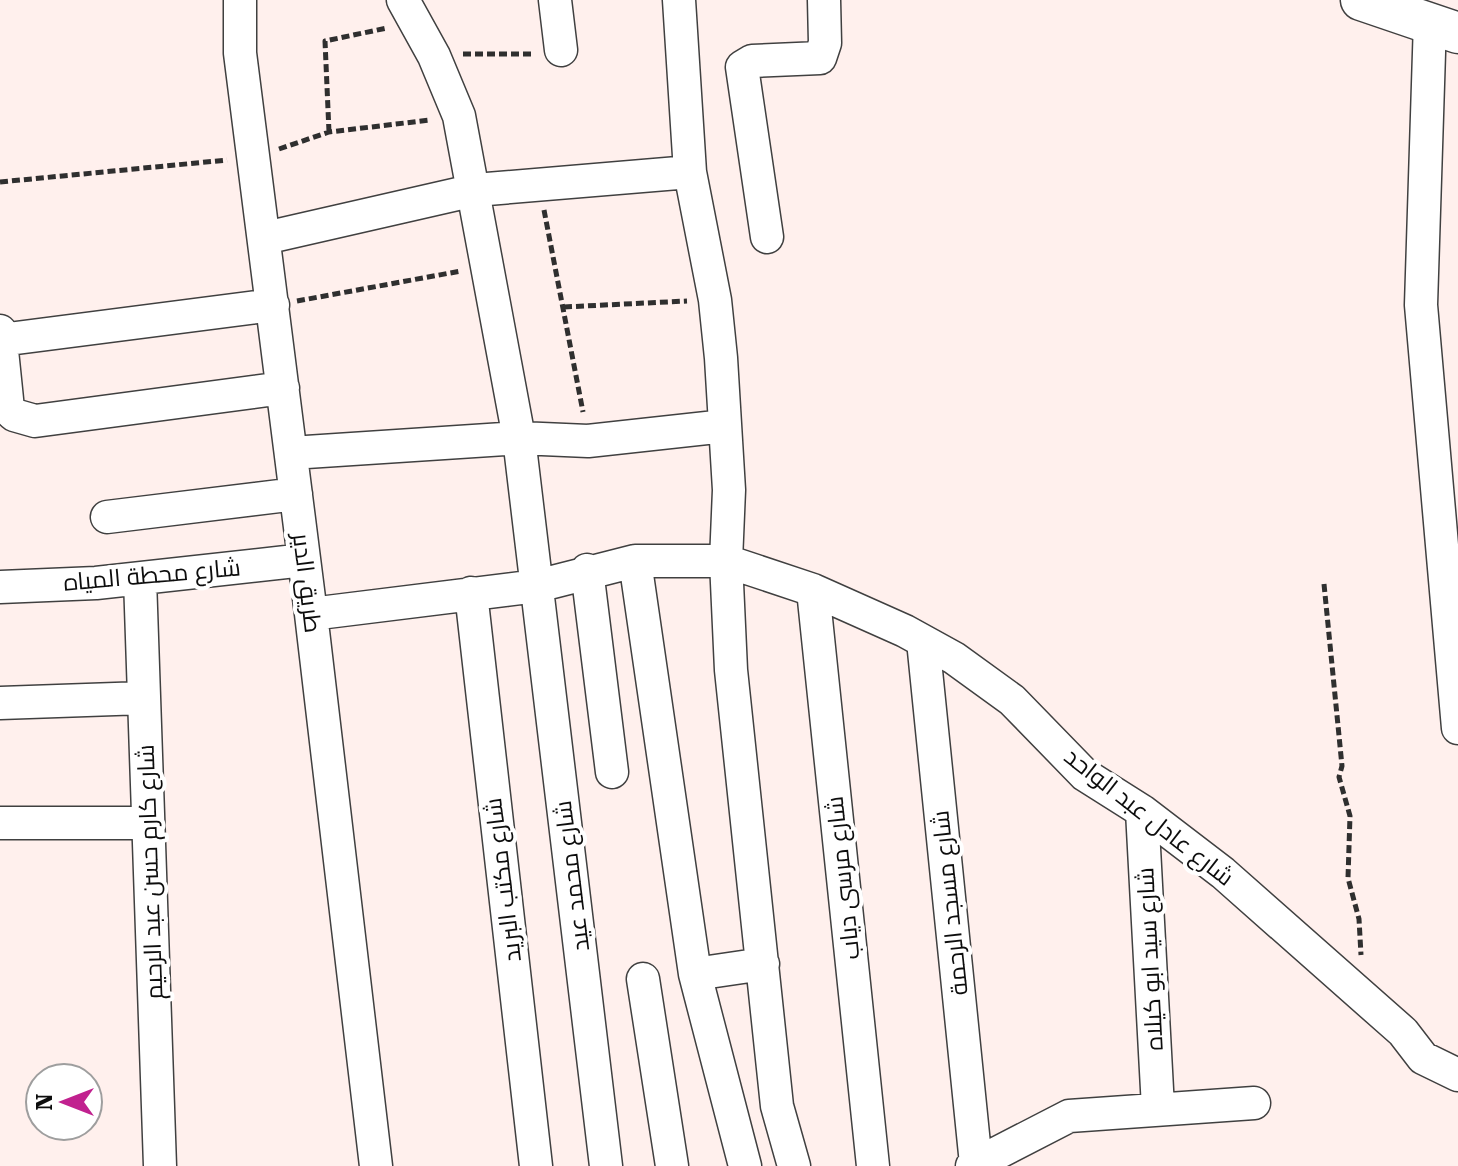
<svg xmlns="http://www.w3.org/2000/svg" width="1458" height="1166" font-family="'Roboto Serif',Cairo,serif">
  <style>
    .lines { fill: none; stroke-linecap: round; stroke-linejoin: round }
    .minor-casing { stroke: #404040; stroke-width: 35 }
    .tertiary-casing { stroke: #404040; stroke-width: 43 }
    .path { stroke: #2f2f2f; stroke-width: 5; stroke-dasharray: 8 4; stroke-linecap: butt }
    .minor { stroke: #fff; stroke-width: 32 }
    .tertiary { stroke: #fff; stroke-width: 40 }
    .labels { text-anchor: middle; stroke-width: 8; stroke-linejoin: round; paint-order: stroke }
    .street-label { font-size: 24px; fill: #0d0d0d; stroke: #fff }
  </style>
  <rect width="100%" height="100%" fill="#fff0ed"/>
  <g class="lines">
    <defs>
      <path id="minor" d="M 240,0 L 240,53 L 311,614 L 376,1166
        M 403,0 L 434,56 L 459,116 L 519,438 L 606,1166
        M 555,0 L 561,50
        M 679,0 L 690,172 L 715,300 L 721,358 L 729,490 L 726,561 L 731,670 L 777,1106 L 794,1166
        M 1430,21 L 1421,305 L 1458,728
        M 767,237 L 742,67 L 752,61 L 820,58 L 825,43 L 824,0
        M 265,238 L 475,190 L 690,172
        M 0,331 L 8,409 L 14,415 L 35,421 L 283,388
        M 1,340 L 273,305
        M 291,453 L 519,438 L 588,441 L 725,426
        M 107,517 L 296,494
        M 635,561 L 695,974 L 745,1166
        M 587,570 L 612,772
        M 140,579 L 160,1166
        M 0,587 L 96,583 L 304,560
        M 813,590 L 873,1166
        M 471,593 L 536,1166
        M 311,614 L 537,586 L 635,561 L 726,561 L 813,590 L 905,631 L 954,658 L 1012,700 L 1085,775 L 1142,811 L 1223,873 L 1403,1032 L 1423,1058 L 1458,1075
        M 923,641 L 976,1164
        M 0,703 L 144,698
        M 1142,811 L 1158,1108
        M 0,823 L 148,823
        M 695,974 L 763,964
        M 643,979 L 672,1166
        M 972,1166 L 1069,1116 L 1254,1103"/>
      <path id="tertiary" d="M 1361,0 L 1458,33"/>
    </defs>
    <use href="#minor" class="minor-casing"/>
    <use href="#tertiary" class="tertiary-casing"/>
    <path class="path" d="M 463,54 L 533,54
      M 329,132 L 325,41 L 387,28
      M 279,149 L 329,132 L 430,120
      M 0,182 L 227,160
      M 544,210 L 583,412
      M 297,301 L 461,271
      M 564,307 L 687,301
      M 1324,584 L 1342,766 L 1339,777 L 1350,816 L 1348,878 L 1359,919 L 1361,955"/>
    <use href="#minor" class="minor"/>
    <use href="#tertiary" class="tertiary"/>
  </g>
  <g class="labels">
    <g class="street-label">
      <text transform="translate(152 575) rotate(-5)" y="8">شارع محطة المياه</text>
      <text transform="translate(307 583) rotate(83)" y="8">طريق الدير</text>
      <text transform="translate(1149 817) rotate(38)" y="8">شارع عادل عبد الواحد</text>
      <text transform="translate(150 872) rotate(-92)" y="8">شارع كارم حسن عبد الرحيم</text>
      <text transform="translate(572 876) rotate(-97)" y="8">شارع محمد عيد</text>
      <text transform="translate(843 878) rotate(-96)" y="8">شارع مرسى دياب</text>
      <text transform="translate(503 880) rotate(-97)" y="8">شارع مكتب البريد</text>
      <text transform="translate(950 903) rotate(-96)" y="8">شارع مسجد الرحمة</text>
      <text transform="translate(1150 959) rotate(-93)" y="8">شارع سيد ابو كيلاه</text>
    </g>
  </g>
  <g transform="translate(64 1102) rotate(270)"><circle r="38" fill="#ffffff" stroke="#9e9e9e" stroke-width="2"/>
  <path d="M0-6L14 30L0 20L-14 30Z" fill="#c1218f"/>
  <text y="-12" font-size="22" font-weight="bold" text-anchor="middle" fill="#0d0d0d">N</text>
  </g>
</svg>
